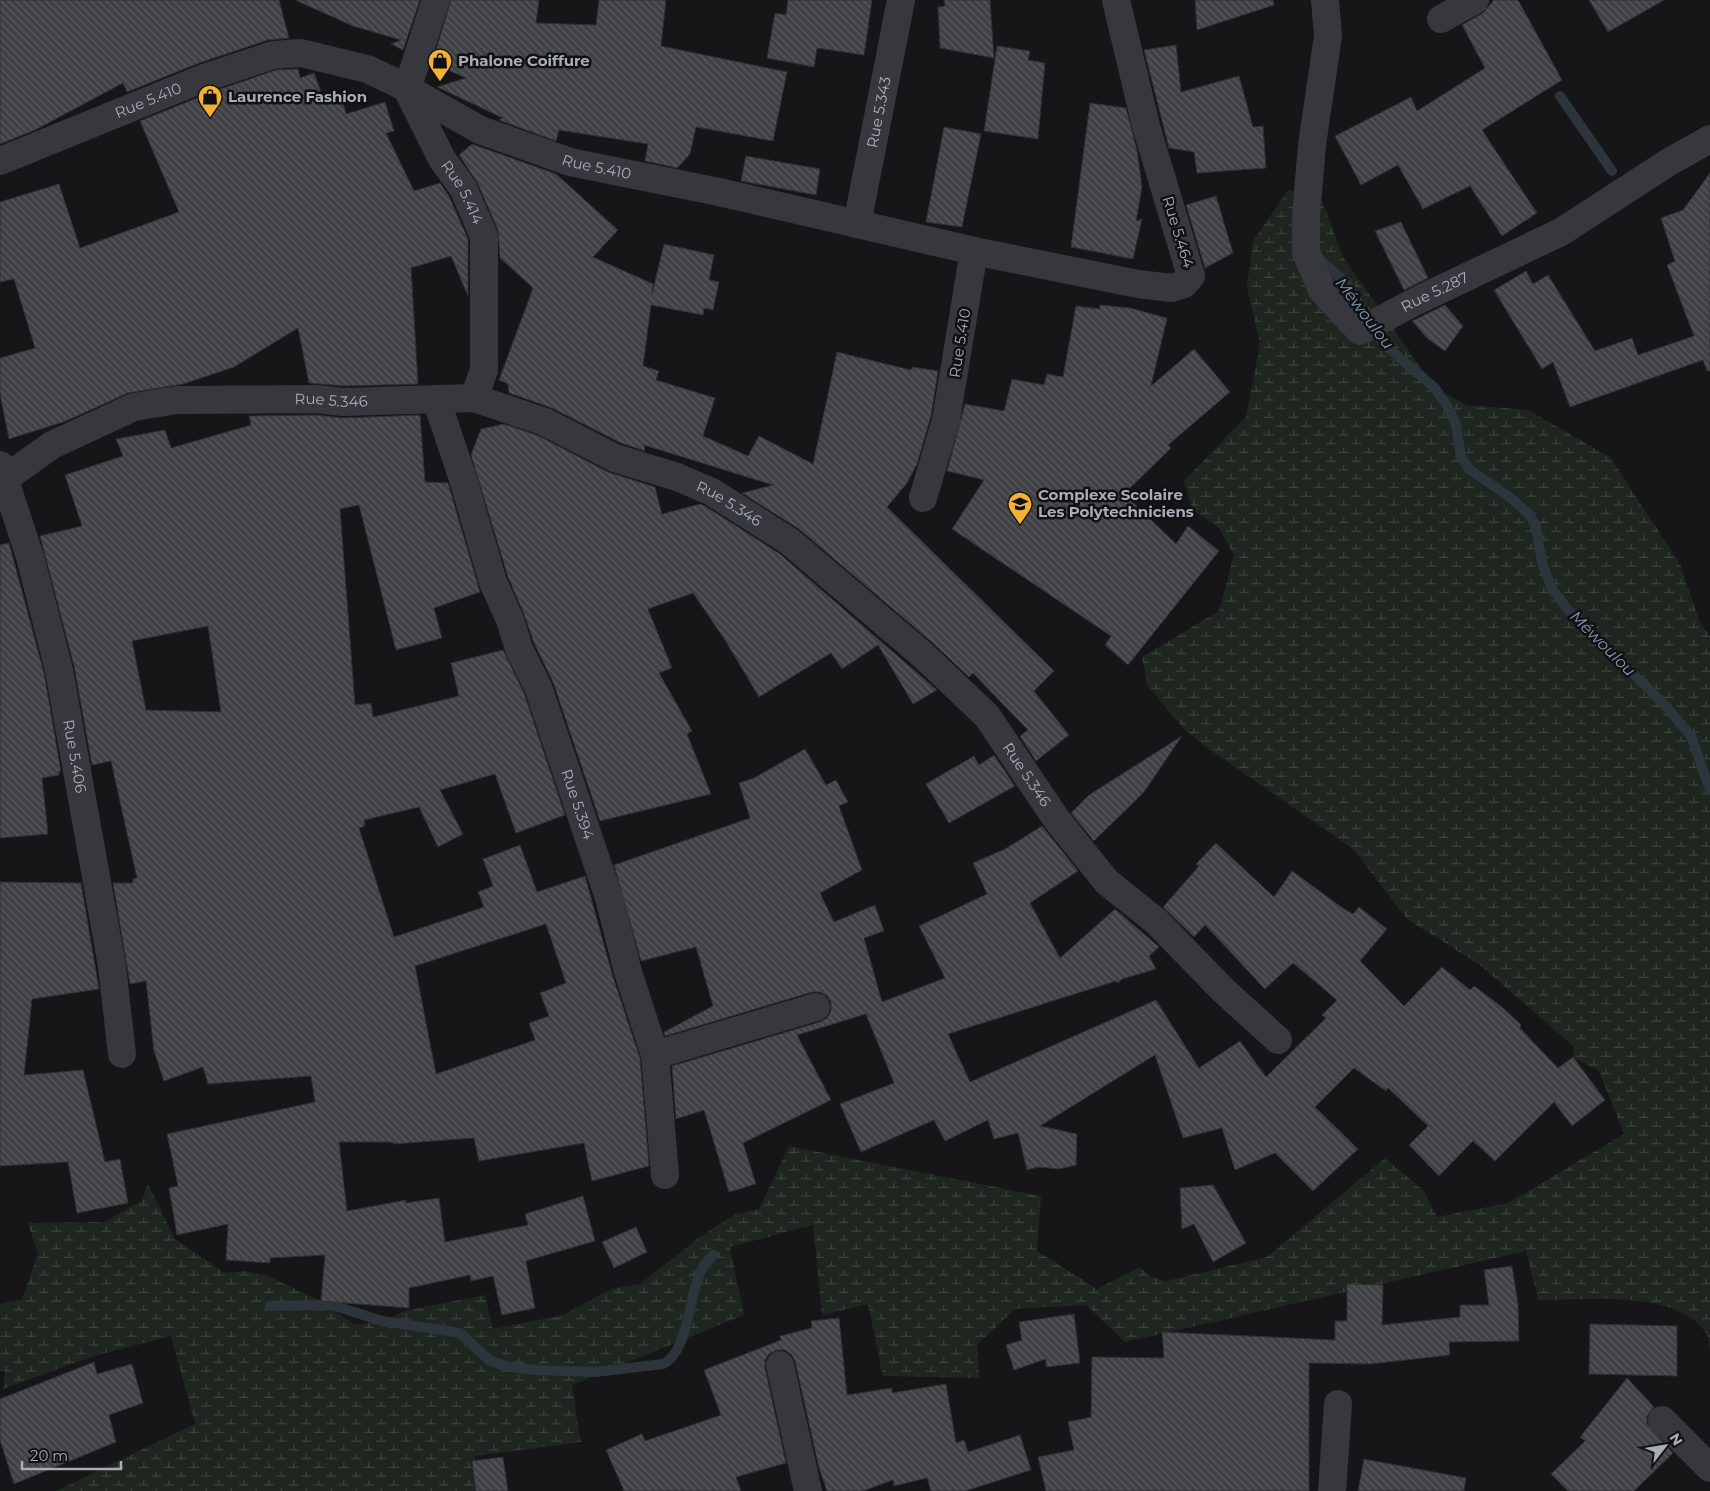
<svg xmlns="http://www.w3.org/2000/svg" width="1710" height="1491" font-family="Montserrat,sans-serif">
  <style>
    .wetland { fill: url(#wetland-marsh) }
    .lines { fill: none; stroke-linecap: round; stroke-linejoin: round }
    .stream { stroke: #2c353c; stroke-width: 10 }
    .building { fill: url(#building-back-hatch); stroke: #303034; fill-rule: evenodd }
    .street { stroke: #37383d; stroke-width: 28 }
    .labels { text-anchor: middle; stroke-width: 5; stroke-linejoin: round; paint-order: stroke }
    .poi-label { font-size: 15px; font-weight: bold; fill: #a8adb8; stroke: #111113; text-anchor: start }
    .street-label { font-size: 15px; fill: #a8adb8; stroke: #111113 }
    .water-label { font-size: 16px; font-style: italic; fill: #7f9bb3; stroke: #111113 }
  </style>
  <defs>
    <pattern id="wetland-marsh" width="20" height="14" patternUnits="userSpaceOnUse" patternTransform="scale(1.25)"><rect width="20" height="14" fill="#1e261f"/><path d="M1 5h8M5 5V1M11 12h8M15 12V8" fill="none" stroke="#3c433d"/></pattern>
    <pattern id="building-back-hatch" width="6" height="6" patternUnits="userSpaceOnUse" patternTransform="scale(1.25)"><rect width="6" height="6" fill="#404145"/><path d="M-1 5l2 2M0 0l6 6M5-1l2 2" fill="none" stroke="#595a5e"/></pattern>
  </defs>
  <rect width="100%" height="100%" fill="#161618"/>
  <path class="wetland" d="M 1288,190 L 1322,200 L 1343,257 L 1435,388 L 1467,405 L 1528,410 L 1610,457 L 1680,564 L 1700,623 L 1710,636 L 1710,1351 C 1708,1346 1710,1340 1708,1336 C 1681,1288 1584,1300 1538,1300 L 1526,1251 L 1125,1342 L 1086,1305 L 1015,1309 L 977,1345 L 979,1378 L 883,1376 L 868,1304 L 822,1315 L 813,1225 L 730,1247 L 744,1315 L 572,1385 L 581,1442 L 475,1456 L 475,1491 L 56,1491 L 195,1424 L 171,1336 L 94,1356 L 3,1389 L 5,1371 L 0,1371 L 0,1304 L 22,1299 L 38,1254 L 28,1223 L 104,1222 L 141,1201 L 148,1184 L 175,1239 L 225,1273 L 246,1271 L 268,1276 L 321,1301 L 355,1325 L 383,1320 L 408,1310 L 485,1295 L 493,1329 L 563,1315 L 611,1289 L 640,1284 L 700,1237 L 735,1214 L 759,1209 L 789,1146 L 1041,1196 L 1037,1251 L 1097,1289 L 1140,1267 L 1151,1277 L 1166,1281 L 1267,1257 L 1385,1158 L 1424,1191 L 1437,1217 L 1508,1203 L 1624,1134 L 1599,1071 L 1573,1057 L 1574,1047 L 1480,965 L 1407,919 L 1353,849 L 1207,748 L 1184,729 L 1148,686 L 1142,657 L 1219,611 L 1234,555 L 1219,528 L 1193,510 L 1184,481 L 1246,417 L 1260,344 L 1247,287 L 1253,241 Z"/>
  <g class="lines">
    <path class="stream" d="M 1560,96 L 1612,171
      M 1317,257 L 1347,284 L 1377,335 L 1387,347 L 1435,388 L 1447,406 L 1456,424 L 1461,457 L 1469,469 L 1512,499 L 1529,514 L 1536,527 L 1542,563 L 1552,589 L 1569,611 L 1663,703 L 1691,736 L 1710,790
      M 270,1306 L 332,1305 L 379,1320
      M 383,1321 L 460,1333 L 489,1360 L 505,1366 L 535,1370 L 595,1372 L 663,1364 C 690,1351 688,1292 703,1267 C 705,1263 710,1259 713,1255"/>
  </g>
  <path class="building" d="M 0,0 L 279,0 L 289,38 L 268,40 L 199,63 L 127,92 L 123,83 L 35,130 L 0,144 Z
    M 295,0 L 420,0 L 403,50 L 391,44 L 401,40 L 353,26 Z
    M 451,0 L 539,0 L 536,23 L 596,25 L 599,0 L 666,0 L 661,46 L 787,72 L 773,141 L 696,127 L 690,154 L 677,168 L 645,161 L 648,144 L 559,130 L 556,141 L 499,120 L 503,118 L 437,87 L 466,78 L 432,63 Z
    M 788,0 L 872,0 L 864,55 L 817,48 L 814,67 L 767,58 L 775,13 L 786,15 Z
    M 944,0 L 990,0 L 994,58 L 940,48 L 938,7 L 945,6 Z
    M 1195,0 L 1273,0 L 1274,5 L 1197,30 Z
    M 1494,0 L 1518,0 L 1562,80 L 1482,130 L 1537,213 L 1502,236 L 1470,186 L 1423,209 L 1398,165 L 1361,185 L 1335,136 L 1411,97 L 1417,111 L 1485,68 L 1462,25 L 1483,13 Z
    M 1589,0 L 1664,0 L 1608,32 Z
    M 1176,45 L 1181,92 L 1239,76 L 1253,127 L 1263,126 L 1266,168 L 1197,173 L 1194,152 L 1169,148 L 1144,50 Z
    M 997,46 L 1030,51 L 1028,60 L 1045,63 L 1038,139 L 984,131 Z
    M 298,69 L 300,78 L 314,73 L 326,105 L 342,99 L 346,114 L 385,102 L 394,131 L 386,133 L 414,191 L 440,183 L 449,196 L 468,239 L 468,296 L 451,256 L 411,268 L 418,384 L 344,386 L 309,383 L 298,328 L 234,367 L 183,384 L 128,393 L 66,421 L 9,439 L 0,394 L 0,358 L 35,348 L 14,279 L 0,282 L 0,202 L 59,184 L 80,248 L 179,212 L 140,121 L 209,93 L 276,70 Z
    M 1090,103 L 1126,108 L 1137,150 L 1142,187 L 1136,221 L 1142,219 L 1133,259 L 1071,247 Z
    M 944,127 L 981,134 L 962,227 L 926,222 Z
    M 472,144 L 556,174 L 618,230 L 593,257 L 653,284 L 652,294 L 664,244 L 714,255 L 709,280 L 719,282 L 713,310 L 704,308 L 703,315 L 651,305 L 643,366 L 659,371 L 656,380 L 715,398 L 703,436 L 748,456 L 759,436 L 813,464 L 837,352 L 911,370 L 912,367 L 938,371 L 931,416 L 917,464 L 907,483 L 887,507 L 1054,671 L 1034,691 L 1069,735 L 1036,761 L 1020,736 L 1028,730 L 973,673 L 969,677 L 934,644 L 799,529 L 742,493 L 773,485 L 644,445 L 645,451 L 621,443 L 552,408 L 509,393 L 508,384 L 499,380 L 533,288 L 500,258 L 498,230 L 477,182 L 459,155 Z
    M 746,156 L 820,169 L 816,195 L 741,181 Z
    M 1710,173 L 1710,371 L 1707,371 L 1703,360 L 1570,407 L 1553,362 L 1542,369 L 1494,290 L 1526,271 L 1533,284 L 1548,275 L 1595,351 L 1632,338 L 1638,355 L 1694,336 L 1667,265 L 1675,261 L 1661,218 L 1683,210 Z
    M 1216,196 L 1233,253 L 1205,268 L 1186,205 Z
    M 1401,222 L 1428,278 L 1404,290 L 1375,231 Z
    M 1100,305 L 1130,308 L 1167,318 L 1151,386 L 1194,349 L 1230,392 L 1168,445 L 1171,448 L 1124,494 L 1176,544 L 1188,526 L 1219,551 L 1128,665 L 1105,645 L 1111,636 L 952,529 L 984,480 L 947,471 L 965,404 L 1004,411 L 1012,379 L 1044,385 L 1047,374 L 1063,377 L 1076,306 L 1100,309 Z
    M 1445,305 L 1463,326 L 1445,351 L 1428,339 L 1412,321 Z
    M 315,415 L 343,418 L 420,415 L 425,482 L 448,483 L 480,592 L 434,608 L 442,638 L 396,650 L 359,505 L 340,509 L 355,705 L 371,703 L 373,717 L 459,696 L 451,663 L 503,650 L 524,693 L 565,815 L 516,833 L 495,774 L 440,790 L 463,834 L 438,847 L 419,807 L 364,820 L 365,826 L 359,828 L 394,937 L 484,907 L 478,892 L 493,886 L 483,859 L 520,845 L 537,892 L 585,876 L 613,977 L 640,1058 L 649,1166 L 592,1181 L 584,1143 L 479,1161 L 474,1138 L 393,1144 L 393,1142 L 339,1142 L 347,1211 L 406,1200 L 406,1203 L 439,1198 L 445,1242 L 528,1225 L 525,1214 L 583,1196 L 595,1241 L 526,1261 L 535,1308 L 502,1315 L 493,1276 L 471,1281 L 470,1275 L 409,1288 L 409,1308 L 321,1301 L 325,1255 L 270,1258 L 270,1263 L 226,1260 L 228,1224 L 177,1235 L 169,1188 L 178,1186 L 167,1134 L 315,1102 L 311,1076 L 208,1084 L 203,1067 L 164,1081 L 154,1051 L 146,981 L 130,984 L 113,883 L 133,883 L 133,879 L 137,878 L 111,761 L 92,765 L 74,666 L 40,536 L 82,526 L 65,475 L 123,456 L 116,439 L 165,430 L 171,448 L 251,425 L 249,416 ZM 208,626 L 221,712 L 146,710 L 132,641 ZM 546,924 L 566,983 L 540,993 L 549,1016 L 529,1023 L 535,1040 L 436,1074 L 415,966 Z
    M 504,424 L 539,436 L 608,472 L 655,487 L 662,514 L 700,504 L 705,506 L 780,554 L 937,690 L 913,704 L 878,645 L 842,669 L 831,653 L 759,697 L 725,640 L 693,593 L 648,609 L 672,668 L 659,673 L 692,731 L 687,734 L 711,794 L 600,821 L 553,682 L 534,643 L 524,614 L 508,577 L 471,455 L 481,429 Z
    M 9,543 L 44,673 L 61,771 L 59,771 L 59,775 L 42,778 L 48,834 L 0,838 L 0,545 Z
    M 1182,736 L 1144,792 L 1094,841 L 1071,813 L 1089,795 Z
    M 805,749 L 826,785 L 836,780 L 848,802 L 839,806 L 862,870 L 820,893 L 834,922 L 875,905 L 884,931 L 864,938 L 882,1002 L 945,978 L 919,926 L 987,894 L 973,863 L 1005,849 L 1042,826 L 1078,871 L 1030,903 L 1060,958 L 1115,909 L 1159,947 L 1149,956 L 1156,969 L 1122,979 L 1118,983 L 1116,981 L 948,1034 L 970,1082 L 1156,1000 L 1199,1068 L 1240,1041 L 1266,1077 L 1326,1018 L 1322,1015 L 1337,1000 L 1293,963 L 1265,989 L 1205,925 L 1194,937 L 1163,907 L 1199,866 L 1196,864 L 1216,843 L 1274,897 L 1292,871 L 1344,909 L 1353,914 L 1359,907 L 1387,929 L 1360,961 L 1404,1006 L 1442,967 L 1470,990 L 1474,986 L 1502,1007 L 1521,1025 L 1520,1028 L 1558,1068 L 1573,1057 L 1605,1100 L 1572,1126 L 1554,1102 L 1495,1161 L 1473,1141 L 1439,1176 L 1409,1145 L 1428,1126 L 1388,1088 L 1386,1091 L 1354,1068 L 1315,1107 L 1358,1149 L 1313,1191 L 1275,1153 L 1235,1170 L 1222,1128 L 1183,1138 L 1155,1055 L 1040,1126 L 1077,1134 L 1076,1165 L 1059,1169 L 1038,1167 L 1027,1170 L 1018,1133 L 994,1139 L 988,1120 L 945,1141 L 934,1120 L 861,1152 L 840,1104 L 894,1083 L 866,1014 L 797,1035 L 831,1100 L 743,1143 L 756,1184 L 729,1192 L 704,1110 L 676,1119 L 672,1066 L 820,1022 L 827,1018 L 831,1011 L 831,1002 L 827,996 L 820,992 L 812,992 L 665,1036 L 664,1032 L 713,1006 L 696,947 L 641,961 L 614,865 L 750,818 L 739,783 L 754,778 Z
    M 994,755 L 1015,786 L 949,823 L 926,784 L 974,756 L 979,765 Z
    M 0,882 L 81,883 L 99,989 L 32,999 L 24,1075 L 83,1070 L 105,1162 L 120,1159 L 128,1203 L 77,1213 L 68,1162 L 0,1166 Z
    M 1213,1185 L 1246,1243 L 1213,1262 L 1194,1224 L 1182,1229 L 1180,1188 Z
    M 636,1227 L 647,1252 L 614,1268 L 602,1242 Z
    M 1512,1266 L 1518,1304 L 1519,1341 L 1449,1342 L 1450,1355 L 1370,1364 L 1309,1363 L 1309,1491 L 1046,1491 L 1038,1457 L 1074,1450 L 1068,1422 L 1091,1417 L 1092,1357 L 1164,1358 L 1162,1332 L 1335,1340 L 1335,1321 L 1347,1321 L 1347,1284 L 1383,1285 L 1382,1325 L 1460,1317 L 1460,1305 L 1489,1305 L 1484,1270 Z
    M 1074,1314 L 1080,1363 L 1046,1367 L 1046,1359 L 1014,1370 L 1006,1345 L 1022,1340 L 1019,1322 Z
    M 839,1318 L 847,1395 L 892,1388 L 892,1393 L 946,1384 L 956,1443 L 964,1440 L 968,1452 L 1020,1435 L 1031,1470 L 965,1491 L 931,1491 L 927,1478 L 894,1486 L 893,1480 L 863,1491 L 827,1491 L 819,1468 L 795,1361 L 792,1355 L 785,1350 L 777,1350 L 769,1354 L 765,1360 L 765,1368 L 786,1463 L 736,1477 L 741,1491 L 624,1491 L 606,1450 L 642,1434 L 645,1441 L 721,1415 L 704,1370 L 781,1340 L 780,1336 L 812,1328 L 811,1321 Z
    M 1590,1324 L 1677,1326 L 1677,1376 L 1589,1374 Z
    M 94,1362 L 97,1374 L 132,1364 L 143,1403 L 109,1415 L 116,1442 L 14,1484 L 0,1440 L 0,1399 Z
    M 1627,1378 L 1654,1407 L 1647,1416 L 1647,1424 L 1673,1453 L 1634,1491 L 1568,1491 L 1551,1474 L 1585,1441 L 1580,1437 Z
    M 503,1457 L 508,1491 L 476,1491 L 472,1461 Z
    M 1364,1459 L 1466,1478 L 1464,1491 L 1358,1491 Z"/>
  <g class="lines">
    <g class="street">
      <path id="s1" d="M 436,0 L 407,89 L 442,159 L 463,188 L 484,236 L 484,370 L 474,398"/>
      <path id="s2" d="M 1325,0 L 1328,36 L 1312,145 L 1306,216 L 1306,252 L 1322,290 L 1360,331 L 1416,301 L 1561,232 L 1669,162 L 1710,139"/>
      <path d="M 1441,19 L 1475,0"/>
      <path id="s3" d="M 0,161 L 204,78 L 273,55 L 301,53 L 367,69 L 397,83 L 480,130 L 570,162 L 719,192 L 974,251 L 946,420 L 923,498"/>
      <path id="s4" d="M 857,224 L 901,0"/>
      <path d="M 974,251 L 1138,284 L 1172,288 L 1184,284 L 1191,276 L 1146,126 L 1116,0"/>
      <path id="s5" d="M 436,399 L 463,479 L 493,582 L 510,620 L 519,649 L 538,687 L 609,898 L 628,972 L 655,1055 L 816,1007"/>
      <path id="s6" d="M 0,465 L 30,557 L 59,670 L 112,966 L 122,1054"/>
      <path id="s7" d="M 0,482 L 52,445 L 134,407 L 177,400 L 316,399 L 343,402 L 474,398 L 545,422 L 615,458 L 677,477 L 712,492 L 789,541 L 924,656 L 987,716 L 1057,820 L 1107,882 L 1157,922 L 1223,990 L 1278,1040"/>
      <path d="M 655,1055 L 665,1175"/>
      <path d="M 780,1365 L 808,1491"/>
      <path d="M 1662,1420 L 1710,1468"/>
      <path d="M 1332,1491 L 1338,1404"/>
    </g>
  </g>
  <defs>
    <symbol id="shop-pin" viewBox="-11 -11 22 30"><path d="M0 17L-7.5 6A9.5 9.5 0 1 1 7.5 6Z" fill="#f2b134" stroke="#111113"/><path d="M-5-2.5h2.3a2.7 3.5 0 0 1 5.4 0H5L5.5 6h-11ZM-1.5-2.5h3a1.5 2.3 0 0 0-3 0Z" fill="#111"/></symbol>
    <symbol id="school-pin" viewBox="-11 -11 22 30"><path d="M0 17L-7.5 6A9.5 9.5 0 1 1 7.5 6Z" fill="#f2b134" stroke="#111113"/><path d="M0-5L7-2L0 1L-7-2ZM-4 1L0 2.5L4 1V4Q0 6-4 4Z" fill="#111"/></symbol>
  </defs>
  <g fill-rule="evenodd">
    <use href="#shop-pin" x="426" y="47" width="28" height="38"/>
    <use href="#shop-pin" x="196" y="83" width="28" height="38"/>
    <use href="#school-pin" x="1006" y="490" width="28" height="38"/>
  </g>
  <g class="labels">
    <g class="poi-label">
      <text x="458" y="66">Phalone Coiffure</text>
      <text x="228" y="102">Laurence Fashion</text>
      <text x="1038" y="500">Complexe Scolaire<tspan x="1038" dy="17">Les Polytechniciens</tspan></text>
    </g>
    <g class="street-label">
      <text dy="5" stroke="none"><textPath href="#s3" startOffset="160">Rue 5.410</textPath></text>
      <text dy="5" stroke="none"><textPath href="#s4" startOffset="114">Rue 5.343</textPath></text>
      <text dy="5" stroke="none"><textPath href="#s3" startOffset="640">Rue 5.410</textPath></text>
      <text dy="5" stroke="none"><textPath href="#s1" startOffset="211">Rue 5.414</textPath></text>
      <text transform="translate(1178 232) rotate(73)" y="5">Rue 5.464</text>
      <text dy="5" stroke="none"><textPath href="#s2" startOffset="435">Rue 5.287</textPath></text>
      <text transform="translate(960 343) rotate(-81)" y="5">Rue 5.410</text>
      <text dy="5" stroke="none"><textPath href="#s7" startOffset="352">Rue 5.346</textPath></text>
      <text dy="5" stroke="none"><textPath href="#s7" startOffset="772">Rue 5.346</textPath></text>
      <text dy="5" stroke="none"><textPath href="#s6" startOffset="301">Rue 5.406</textPath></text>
      <text dy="5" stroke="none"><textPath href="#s7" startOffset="1178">Rue 5.346</textPath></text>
      <text dy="5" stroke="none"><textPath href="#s5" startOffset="430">Rue 5.394</textPath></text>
    </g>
    <g class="water-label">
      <text transform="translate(1365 313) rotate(53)" y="6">Méwoulou</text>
      <text transform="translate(1603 643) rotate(45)" y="6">Méwoulou</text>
    </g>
  </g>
  <g transform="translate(1665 1446) rotate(59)" stroke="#111113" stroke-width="4" paint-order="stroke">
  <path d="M0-4L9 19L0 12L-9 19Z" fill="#a8adb8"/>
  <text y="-8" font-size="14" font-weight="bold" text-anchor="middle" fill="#a8adb8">N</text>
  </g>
  <path d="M22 1461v8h99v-8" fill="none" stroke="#a8adb8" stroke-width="2.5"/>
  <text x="30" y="1461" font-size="15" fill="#a8adb8" stroke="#111113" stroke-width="4" paint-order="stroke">20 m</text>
</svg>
